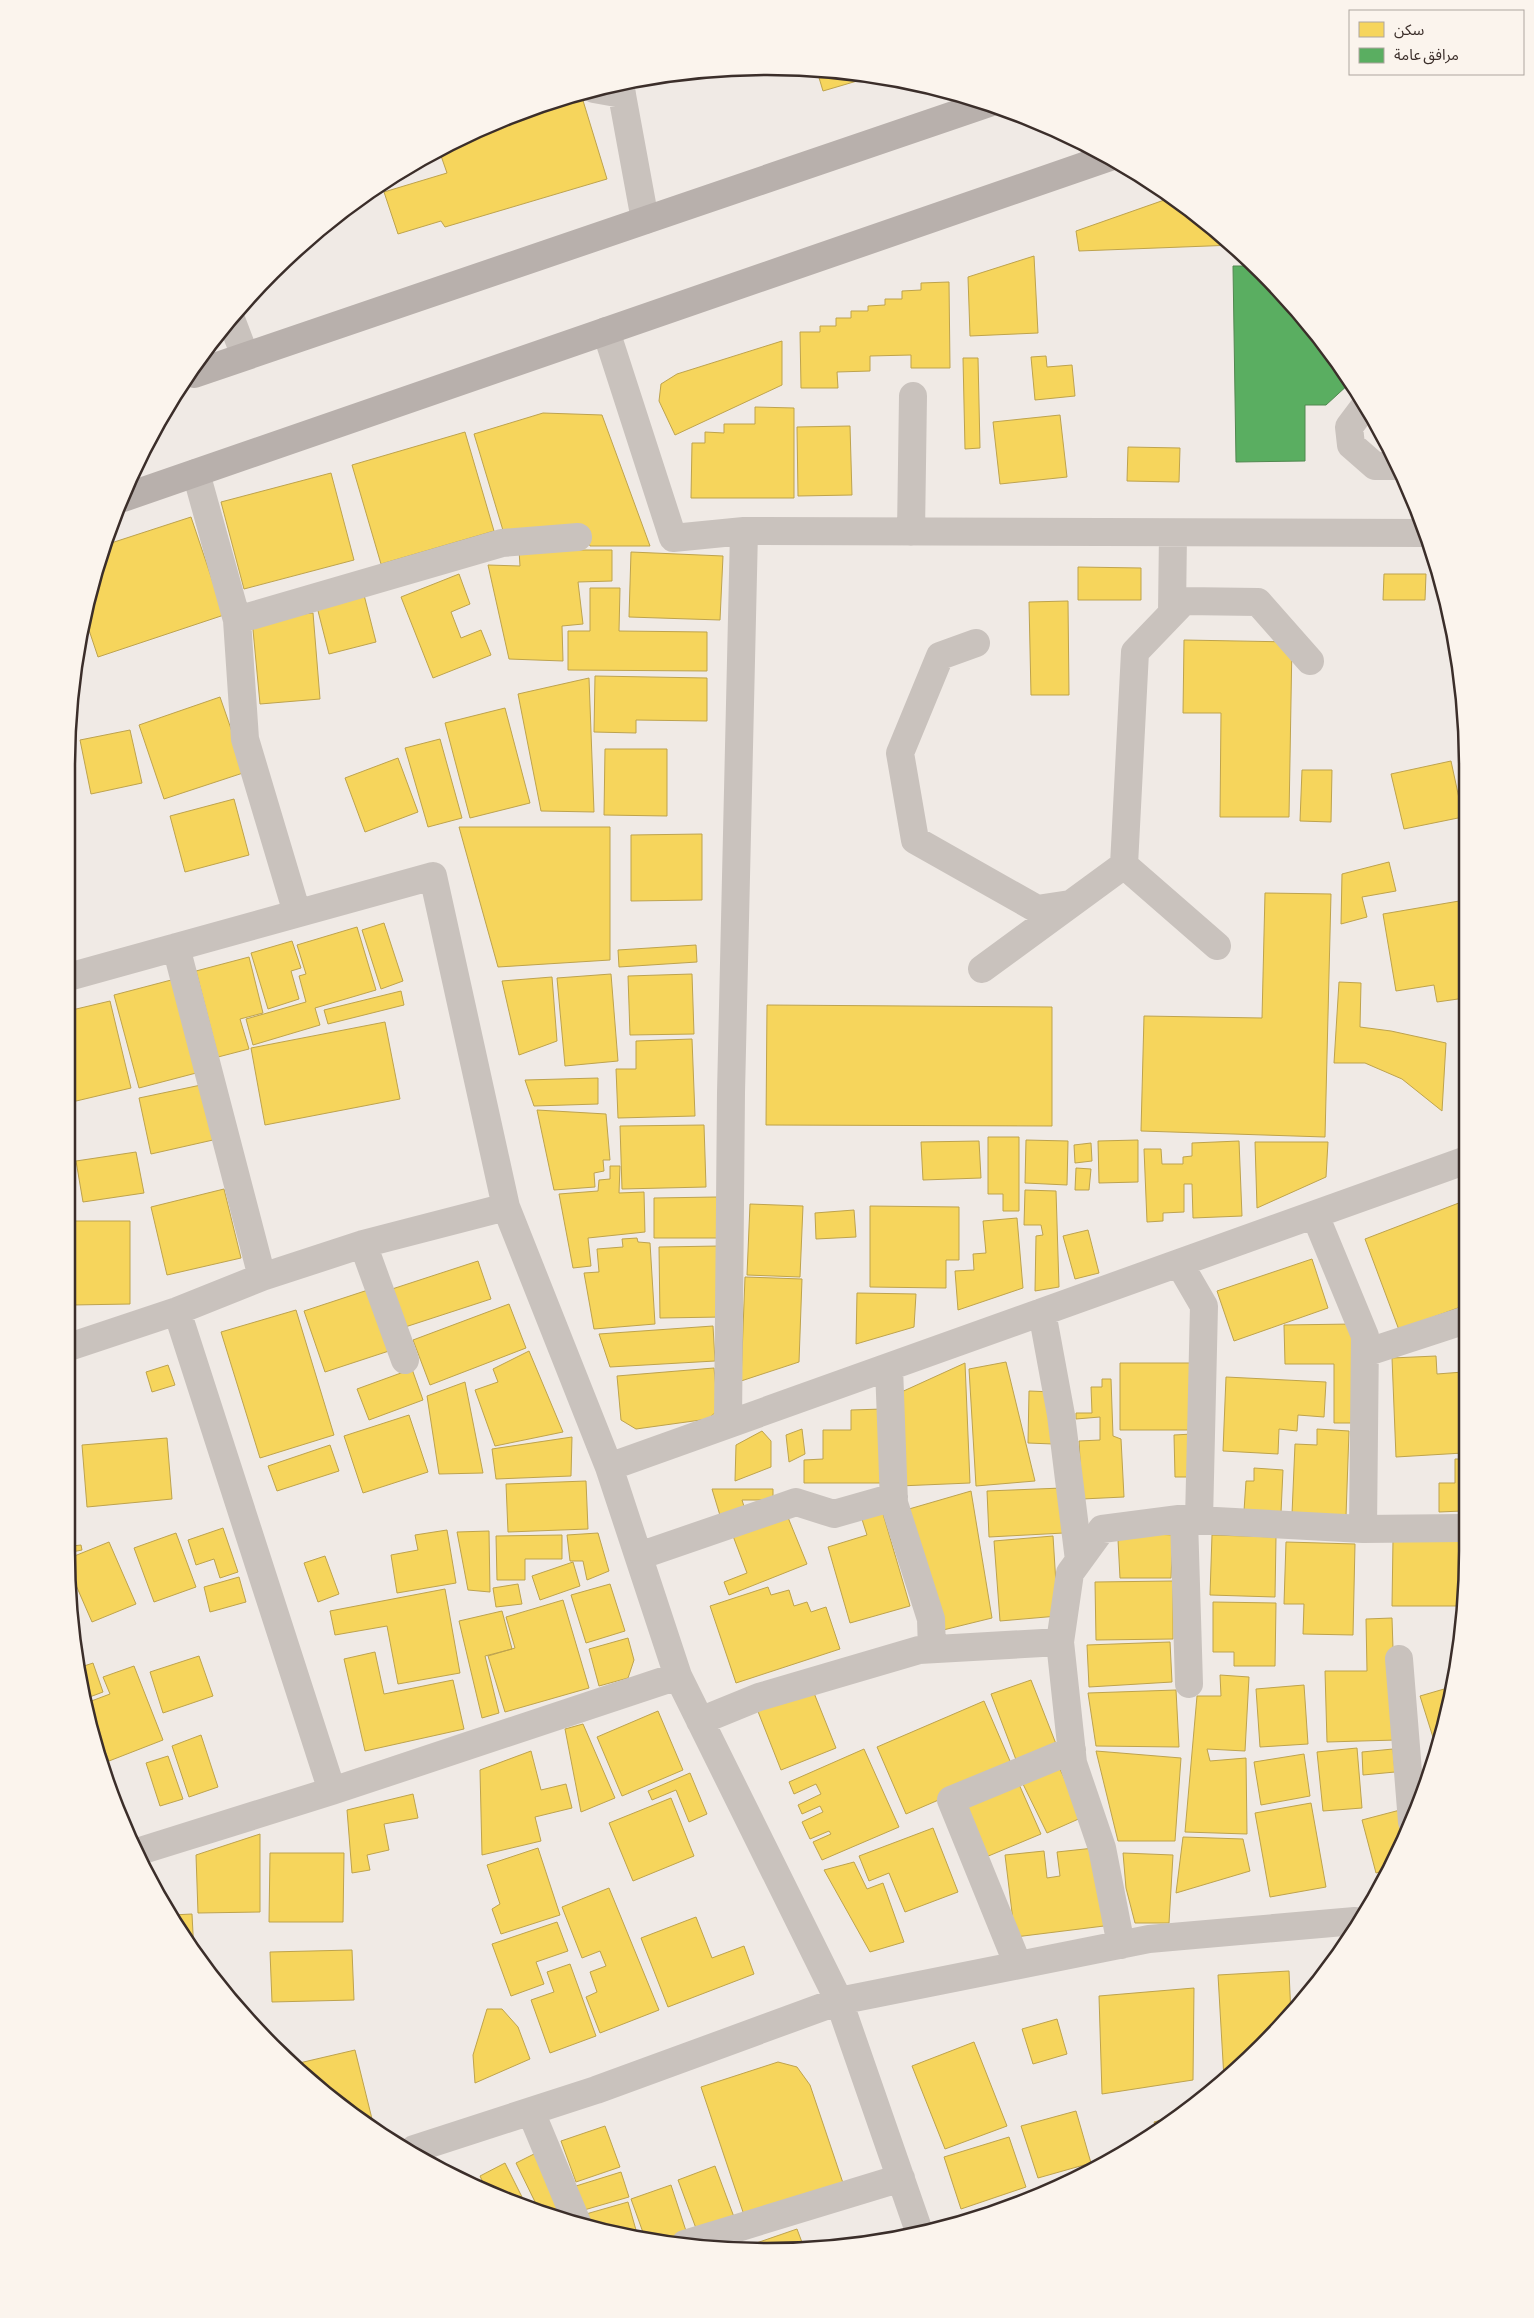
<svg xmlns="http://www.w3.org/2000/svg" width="1534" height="2318" font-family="'Asap Condensed','Noto Sans Arabic',sans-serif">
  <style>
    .homes { fill: #f6d55c; stroke: #bea34d }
    .public { fill: #5aae61; stroke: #518850 }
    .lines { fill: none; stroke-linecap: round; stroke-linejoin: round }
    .minor { stroke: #c9c2bd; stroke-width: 28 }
    .major { stroke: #b8b0ac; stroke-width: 28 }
    .rim { fill: none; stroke: #3b2e2a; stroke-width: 2.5 }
  </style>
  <rect width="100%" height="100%" fill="#f0eae5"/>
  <path class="homes" d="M 817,71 L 859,72 L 874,76 L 823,91 Z
    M 581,94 L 607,179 L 445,227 L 441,221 L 398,234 L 384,192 L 447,173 L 439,150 L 457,138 L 482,129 L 501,125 L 500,122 L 511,118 L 512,121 L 529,116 L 528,112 Z
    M 1170,198 L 1234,245 L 1079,251 L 1076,231 Z
    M 1034,256 L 1038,333 L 970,336 L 968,277 Z
    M 949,282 L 950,368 L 911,368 L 911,355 L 870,356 L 870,371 L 837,372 L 838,388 L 801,388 L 800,332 L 820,332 L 820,326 L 836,326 L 836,318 L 851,318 L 851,311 L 868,311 L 868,306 L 885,305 L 885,299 L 902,299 L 902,291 L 921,290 L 921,283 Z
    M 782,341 L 782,385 L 675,435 L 659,401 L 661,384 L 677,374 Z
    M 1046,356 L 1047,367 L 1072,365 L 1075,396 L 1035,400 L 1031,357 Z
    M 963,358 L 978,358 L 980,448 L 965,449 Z
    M 755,407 L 794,408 L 794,498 L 691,498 L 692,443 L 705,443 L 705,432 L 724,433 L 724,424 L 755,424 Z
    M 543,413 L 602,415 L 650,546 L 590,546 L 583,526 L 505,537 L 474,434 Z
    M 1060,415 L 1067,477 L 1000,484 L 993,422 Z
    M 850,426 L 852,495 L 798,496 L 797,427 Z
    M 465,432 L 494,531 L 381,564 L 352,465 Z
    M 1128,447 L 1180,448 L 1179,482 L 1127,481 Z
    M 331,473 L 354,560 L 244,589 L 221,502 Z
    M 191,517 L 224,615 L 98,657 L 84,615 L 90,585 L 105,545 Z
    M 519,550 L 612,550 L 612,581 L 578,582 L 583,624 L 562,626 L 563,661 L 509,659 L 488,565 L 520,566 Z
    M 631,552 L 723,556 L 720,620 L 629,617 Z
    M 1078,567 L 1141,568 L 1141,600 L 1078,600 Z
    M 459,574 L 470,604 L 451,612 L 461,638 L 481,630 L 491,655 L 433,678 L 401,597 Z
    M 1384,574 L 1426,574 L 1425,600 L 1383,600 Z
    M 590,588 L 620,588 L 619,631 L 707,632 L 707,671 L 568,670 L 568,631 L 590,631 Z
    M 363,591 L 376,642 L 329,654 L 316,603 Z
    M 1068,601 L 1069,695 L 1031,695 L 1029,602 Z
    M 313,613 L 320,699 L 260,704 L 252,619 Z
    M 1184,640 L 1292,642 L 1289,817 L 1220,817 L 1221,713 L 1183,713 Z
    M 595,676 L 707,678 L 707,721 L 636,720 L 636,733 L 594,732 Z
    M 589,678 L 594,812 L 541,811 L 518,694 Z
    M 220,697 L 246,772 L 164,799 L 139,725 Z
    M 505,708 L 530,803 L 470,818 L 445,723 Z
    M 130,730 L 142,783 L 91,794 L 80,740 Z
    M 440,739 L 462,818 L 428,827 L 405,748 Z
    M 605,749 L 667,749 L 667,816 L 604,815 Z
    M 398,758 L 418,812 L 365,832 L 345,778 Z
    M 1451,761 L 1463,817 L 1404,829 L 1391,774 Z
    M 1302,770 L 1332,770 L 1331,822 L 1300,821 Z
    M 234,799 L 249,855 L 185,872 L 170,816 Z
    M 459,827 L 610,827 L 610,960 L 498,967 Z
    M 702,834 L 702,900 L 631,901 L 631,835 Z
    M 1389,862 L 1396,891 L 1362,897 L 1367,917 L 1341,924 L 1342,874 Z
    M 1265,893 L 1331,894 L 1325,1137 L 1141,1131 L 1144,1016 L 1262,1018 Z
    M 1465,900 L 1465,998 L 1437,1002 L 1434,985 L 1396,991 L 1383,914 Z
    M 384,923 L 403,981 L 381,989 L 362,930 Z
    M 357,927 L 376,990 L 315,1008 L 320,1025 L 253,1045 L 246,1019 L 306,1002 L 299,976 L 306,974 L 297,945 Z
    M 292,941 L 301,968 L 291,971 L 299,999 L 268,1009 L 251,953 Z
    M 696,945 L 697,962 L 619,967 L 618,950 Z
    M 249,957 L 263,1013 L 240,1019 L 249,1049 L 218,1057 L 196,971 Z
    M 611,974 L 618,1061 L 565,1066 L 557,978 Z
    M 692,974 L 694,1034 L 630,1035 L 628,976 Z
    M 552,977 L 557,1041 L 519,1055 L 502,981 Z
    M 175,979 L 200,1072 L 139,1088 L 114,995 Z
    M 1339,982 L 1361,983 L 1360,1027 L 1391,1031 L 1446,1043 L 1442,1111 L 1402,1079 L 1365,1063 L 1334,1063 Z
    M 401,991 L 404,1005 L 328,1024 L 324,1010 Z
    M 110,1001 L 131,1088 L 72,1102 L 72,1010 Z
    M 767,1005 L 1052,1007 L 1052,1126 L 766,1125 Z
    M 385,1022 L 400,1099 L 265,1125 L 251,1048 Z
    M 692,1039 L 695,1116 L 618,1118 L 616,1069 L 636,1069 L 636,1041 Z
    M 598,1078 L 598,1104 L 534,1106 L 525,1080 Z
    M 201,1085 L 213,1140 L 151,1154 L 139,1098 Z
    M 537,1110 L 606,1114 L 610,1160 L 603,1160 L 604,1171 L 594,1173 L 595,1187 L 554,1190 Z
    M 704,1125 L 706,1187 L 622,1189 L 620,1126 Z
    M 988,1137 L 1019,1137 L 1019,1211 L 1003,1211 L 1003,1194 L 988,1194 Z
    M 1026,1140 L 1068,1141 L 1067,1185 L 1025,1183 Z
    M 1138,1140 L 1138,1182 L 1099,1183 L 1098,1141 Z
    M 979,1141 L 981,1178 L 923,1180 L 921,1142 Z
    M 1239,1141 L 1242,1216 L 1193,1218 L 1192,1184 L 1184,1184 L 1184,1212 L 1163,1213 L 1163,1221 L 1147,1222 L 1144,1149 L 1161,1149 L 1162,1164 L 1183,1164 L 1183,1157 L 1192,1156 L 1192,1143 Z
    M 1255,1142 L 1328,1142 L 1326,1177 L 1257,1208 Z
    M 1091,1143 L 1092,1161 L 1075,1163 L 1074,1145 Z
    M 136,1152 L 144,1193 L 83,1202 L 76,1161 Z
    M 610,1166 L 620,1166 L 619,1193 L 644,1192 L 645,1232 L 588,1238 L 591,1266 L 573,1268 L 559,1194 L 598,1191 L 599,1180 L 610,1179 Z
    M 1076,1168 L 1091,1169 L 1089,1190 L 1075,1190 Z
    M 224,1189 L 241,1258 L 167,1275 L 151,1207 Z
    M 1025,1190 L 1056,1191 L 1059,1287 L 1035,1291 L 1036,1236 L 1043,1235 L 1041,1225 L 1024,1225 Z
    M 717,1197 L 717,1238 L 654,1238 L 654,1198 Z
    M 1464,1201 L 1463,1306 L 1399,1330 L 1365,1239 Z
    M 750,1204 L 803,1206 L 800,1277 L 747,1275 Z
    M 870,1206 L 959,1207 L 959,1260 L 946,1260 L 946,1288 L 870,1287 Z
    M 854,1210 L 856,1237 L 816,1239 L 815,1213 Z
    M 1017,1218 L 1023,1288 L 958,1310 L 955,1271 L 974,1270 L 973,1254 L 986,1253 L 983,1221 Z
    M 72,1221 L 130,1221 L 130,1304 L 72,1305 Z
    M 1088,1230 L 1099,1273 L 1075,1279 L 1063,1236 Z
    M 637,1238 L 638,1242 L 650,1243 L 655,1324 L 594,1329 L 584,1273 L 599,1272 L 597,1249 L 623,1247 L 622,1239 Z
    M 720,1246 L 722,1317 L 660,1318 L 659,1247 Z
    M 1312,1259 L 1328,1308 L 1234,1341 L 1217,1291 Z
    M 478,1261 L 491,1299 L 399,1329 L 386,1291 Z
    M 745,1277 L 802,1279 L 799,1362 L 741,1381 Z
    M 374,1288 L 395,1349 L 325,1372 L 304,1311 Z
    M 857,1293 L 916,1294 L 914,1327 L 856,1344 Z
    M 509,1304 L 526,1348 L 430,1385 L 413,1340 Z
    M 296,1310 L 334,1435 L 260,1458 L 221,1332 Z
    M 1353,1324 L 1354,1423 L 1334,1423 L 1334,1364 L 1285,1364 L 1284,1325 Z
    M 713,1326 L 715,1361 L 610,1367 L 599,1334 Z
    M 529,1351 L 563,1432 L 495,1446 L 475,1390 L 498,1382 L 493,1369 Z
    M 1436,1356 L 1437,1374 L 1463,1372 L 1463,1453 L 1396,1457 L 1392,1358 Z
    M 1006,1362 L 1035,1481 L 976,1486 L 969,1369 Z
    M 965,1363 L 970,1483 L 899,1486 L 897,1394 Z
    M 1120,1363 L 1191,1363 L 1191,1430 L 1120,1430 Z
    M 168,1365 L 175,1385 L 152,1392 L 146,1372 Z
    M 714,1368 L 718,1410 L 708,1419 L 636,1429 L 621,1420 L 617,1376 Z
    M 412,1369 L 423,1400 L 369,1420 L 357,1389 Z
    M 1226,1377 L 1326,1382 L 1324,1417 L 1298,1415 L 1297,1431 L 1279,1429 L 1278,1454 L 1223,1451 Z
    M 1102,1379 L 1111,1379 L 1113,1436 L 1121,1439 L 1124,1497 L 1082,1499 L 1079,1441 L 1100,1440 L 1100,1417 L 1076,1419 L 1076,1413 L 1092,1413 L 1091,1387 L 1102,1387 Z
    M 465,1382 L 483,1473 L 439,1474 L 427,1396 Z
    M 1029,1391 L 1054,1392 L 1053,1444 L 1028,1443 Z
    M 883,1409 L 883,1483 L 804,1483 L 804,1460 L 823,1459 L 823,1430 L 851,1430 L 851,1410 Z
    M 409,1415 L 428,1472 L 363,1493 L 344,1436 Z
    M 802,1429 L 805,1454 L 789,1462 L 786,1435 Z
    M 1317,1429 L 1349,1431 L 1346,1516 L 1292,1514 L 1295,1444 L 1317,1445 Z
    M 762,1431 L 771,1441 L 771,1467 L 735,1481 L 736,1445 Z
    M 1193,1434 L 1194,1477 L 1175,1477 L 1174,1435 Z
    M 572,1437 L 571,1476 L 496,1479 L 492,1449 Z
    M 167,1438 L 172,1499 L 87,1507 L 82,1445 Z
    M 330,1445 L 339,1471 L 277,1491 L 268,1466 Z
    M 1455,1459 L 1463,1459 L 1462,1511 L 1439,1512 L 1439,1483 L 1455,1483 Z
    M 1254,1468 L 1283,1470 L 1281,1513 L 1244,1511 L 1246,1481 L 1254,1481 Z
    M 586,1481 L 588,1529 L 508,1532 L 506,1484 Z
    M 1062,1488 L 1064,1533 L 989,1537 L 987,1491 Z
    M 712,1489 L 773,1489 L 773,1500 L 742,1500 L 747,1516 L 722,1522 Z
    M 971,1491 L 992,1618 L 939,1631 L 909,1509 Z
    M 881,1507 L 910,1606 L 850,1623 L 828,1547 L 867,1535 L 860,1513 Z
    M 787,1515 L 807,1564 L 729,1595 L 724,1582 L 747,1573 L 733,1536 Z
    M 223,1528 L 238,1572 L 220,1578 L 214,1559 L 196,1565 L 188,1540 Z
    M 447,1530 L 456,1583 L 397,1593 L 391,1555 L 418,1550 L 415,1535 Z
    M 489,1531 L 490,1592 L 468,1590 L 457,1532 Z
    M 176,1533 L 196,1587 L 154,1602 L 134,1548 Z
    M 598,1533 L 609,1571 L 587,1580 L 583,1561 L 570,1561 L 567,1535 Z
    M 1155,1534 L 1173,1535 L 1171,1578 L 1120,1578 L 1118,1540 Z
    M 562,1535 L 562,1559 L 525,1559 L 525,1580 L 497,1580 L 496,1536 Z
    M 1212,1535 L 1276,1537 L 1275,1597 L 1210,1595 Z
    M 1053,1536 L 1058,1616 L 1000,1621 L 994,1541 Z
    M 1393,1540 L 1462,1541 L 1462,1606 L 1392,1606 Z
    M 109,1542 L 136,1604 L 92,1622 L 72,1576 L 72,1557 Z
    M 1286,1542 L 1355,1544 L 1353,1635 L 1303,1634 L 1304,1604 L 1284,1604 Z
    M 81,1545 L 82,1550 L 72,1552 L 72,1546 Z
    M 325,1556 L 339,1594 L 318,1602 L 304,1563 Z
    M 573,1562 L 580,1586 L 540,1600 L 532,1576 Z
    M 239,1577 L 246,1602 L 210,1612 L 204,1587 Z
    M 1173,1581 L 1173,1639 L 1096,1640 L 1095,1582 Z
    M 518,1584 L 522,1604 L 496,1607 L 493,1588 Z
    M 610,1584 L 625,1631 L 586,1643 L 571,1595 Z
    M 768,1587 L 771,1595 L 789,1590 L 794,1606 L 807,1602 L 811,1612 L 826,1607 L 840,1649 L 736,1683 L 710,1606 Z
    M 445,1589 L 460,1673 L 398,1684 L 387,1626 L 335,1635 L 330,1611 Z
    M 563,1600 L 589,1688 L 505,1712 L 488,1656 L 515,1648 L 506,1617 Z
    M 1213,1602 L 1276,1603 L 1275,1666 L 1234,1666 L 1234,1652 L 1213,1652 Z
    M 502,1611 L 512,1649 L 485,1656 L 499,1713 L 482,1718 L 459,1621 Z
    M 1392,1618 L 1396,1740 L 1327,1742 L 1325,1671 L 1367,1671 L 1366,1619 Z
    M 628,1638 L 634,1660 L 628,1678 L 599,1686 L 589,1649 Z
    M 1170,1642 L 1172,1682 L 1089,1687 L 1087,1645 Z
    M 375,1652 L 384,1694 L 453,1680 L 464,1729 L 365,1751 L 344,1659 Z
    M 199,1656 L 213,1696 L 163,1713 L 150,1672 Z
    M 93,1663 L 103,1692 L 87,1698 L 78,1668 Z
    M 134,1666 L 163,1740 L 109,1761 L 86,1703 L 110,1694 L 103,1677 Z
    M 1220,1675 L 1249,1677 L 1245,1751 L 1207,1749 L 1210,1761 L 1246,1758 L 1247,1834 L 1185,1832 L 1197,1696 L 1221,1696 Z
    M 1031,1680 L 1058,1749 L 1018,1765 L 991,1694 Z
    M 1304,1685 L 1308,1744 L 1260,1747 L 1256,1689 Z
    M 1451,1687 L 1437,1750 L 1420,1696 Z
    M 812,1688 L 836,1748 L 781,1770 L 757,1709 Z
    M 1176,1690 L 1179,1747 L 1096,1746 L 1088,1693 Z
    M 984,1701 L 1013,1768 L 906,1814 L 877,1747 Z
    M 658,1711 L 683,1770 L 622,1796 L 597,1737 Z
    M 583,1724 L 615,1798 L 581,1812 L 565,1729 Z
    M 201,1735 L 218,1787 L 189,1797 L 172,1746 Z
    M 1357,1748 L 1362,1808 L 1323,1811 L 1317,1752 Z
    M 864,1749 L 899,1827 L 822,1860 L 813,1842 L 831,1834 L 829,1831 L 810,1839 L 802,1822 L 823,1812 L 820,1806 L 802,1814 L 798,1805 L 821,1794 L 816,1784 L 794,1794 L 789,1782 Z
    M 1393,1749 L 1395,1772 L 1363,1775 L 1362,1752 Z
    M 531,1751 L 541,1790 L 566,1784 L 572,1808 L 535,1817 L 541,1841 L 482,1855 L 480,1770 Z
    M 1096,1751 L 1181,1758 L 1175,1841 L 1118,1841 Z
    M 1304,1754 L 1310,1796 L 1261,1805 L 1254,1762 Z
    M 168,1756 L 183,1799 L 160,1806 L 146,1763 Z
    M 1057,1763 L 1083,1817 L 1047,1833 L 1021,1780 Z
    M 690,1773 L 707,1814 L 689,1822 L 676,1790 L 652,1800 L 648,1791 Z
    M 1018,1782 L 1041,1834 L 986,1857 L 963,1805 Z
    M 413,1794 L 418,1818 L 384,1824 L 389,1850 L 367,1855 L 370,1870 L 352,1873 L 347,1810 Z
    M 671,1798 L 694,1856 L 633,1881 L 609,1823 Z
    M 1311,1803 L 1326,1887 L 1270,1897 L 1255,1813 Z
    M 1400,1810 L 1401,1846 L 1391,1868 L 1376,1873 L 1362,1820 Z
    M 933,1828 L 958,1892 L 905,1912 L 889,1873 L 869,1881 L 859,1856 Z
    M 260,1834 L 260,1912 L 198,1913 L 196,1855 Z
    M 1183,1837 L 1243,1839 L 1250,1871 L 1176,1893 Z
    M 538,1848 L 560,1915 L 501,1934 L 492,1909 L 500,1904 L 487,1865 Z
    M 1094,1848 L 1104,1926 L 1015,1937 L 1005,1855 L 1044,1851 L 1047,1878 L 1060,1876 L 1057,1852 Z
    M 270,1853 L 344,1853 L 343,1922 L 269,1922 Z
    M 1123,1853 L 1173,1855 L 1169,1923 L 1135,1923 L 1126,1888 Z
    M 854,1862 L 867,1889 L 883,1883 L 904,1942 L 870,1952 L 824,1870 Z
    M 609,1888 L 659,2010 L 600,2033 L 586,1997 L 597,1992 L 590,1972 L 606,1966 L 600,1951 L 582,1958 L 562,1907 Z
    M 192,1914 L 194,1953 L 185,1941 L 172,1915 Z
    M 696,1917 L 712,1958 L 744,1946 L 754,1974 L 668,2007 L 641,1938 Z
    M 557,1922 L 568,1951 L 536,1962 L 544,1984 L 511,1996 L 492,1944 Z
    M 352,1950 L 354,2000 L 272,2002 L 270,1952 Z
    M 570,1964 L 596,2036 L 550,2053 L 531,2000 L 554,1992 L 547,1972 Z
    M 1289,1971 L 1291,2016 L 1224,2079 L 1218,1975 Z
    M 1194,1988 L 1193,2080 L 1102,2094 L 1099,1996 Z
    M 487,2009 L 502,2009 L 518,2027 L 530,2059 L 475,2083 L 473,2055 Z
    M 1057,2019 L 1067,2054 L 1033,2064 L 1022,2029 Z
    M 974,2042 L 1007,2126 L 945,2149 L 912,2066 Z
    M 355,2050 L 374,2127 L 340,2107 L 295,2064 Z
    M 778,2062 L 797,2067 L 810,2085 L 844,2186 L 745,2218 L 701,2087 Z
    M 1076,2111 L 1091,2163 L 1038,2178 L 1021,2126 Z
    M 1182,2114 L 1157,2131 L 1154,2122 Z
    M 605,2126 L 620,2167 L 576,2182 L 561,2141 Z
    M 1009,2137 L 1026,2187 L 961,2209 L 944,2157 Z
    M 538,2152 L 562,2202 L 555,2217 L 536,2211 L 539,2210 L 516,2163 Z
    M 505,2163 L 524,2201 L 517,2205 L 487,2191 L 480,2176 Z
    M 715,2166 L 734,2217 L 697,2231 L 678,2180 Z
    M 621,2172 L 629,2197 L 584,2210 L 576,2186 Z
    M 671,2185 L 687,2234 L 664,2241 L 645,2238 L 631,2199 Z
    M 1025,2197 L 1025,2200 L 993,2214 L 966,2222 L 964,2215 Z
    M 628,2202 L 638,2237 L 614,2233 L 613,2230 L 607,2231 L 591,2229 L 586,2214 Z
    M 797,2229 L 803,2245 L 739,2249 Z"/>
  <path class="public" d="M 1233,266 L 1253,266 L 1323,341 L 1350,383 L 1326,405 L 1305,405 L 1305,461 L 1236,462 Z"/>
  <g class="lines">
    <path class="minor" d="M 620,84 L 645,220
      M 594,89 L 622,94
      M 231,319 L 245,356
      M 606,331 L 673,538 L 744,531 L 1424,533
      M 1364,407 L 1349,427 L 1351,445 L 1375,466 L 1399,466
      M 196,473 L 237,620 L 245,739 L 297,913
      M 911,532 L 913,396
      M 1172,612 L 1173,533
      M 237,620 L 502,543 L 578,537
      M 976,643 L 940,656 L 900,753 L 915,840 L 1037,909 L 1070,904
      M 1124,865 L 1217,946
      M 176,947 L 262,1277
      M 982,969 L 1124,865 L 1135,652 L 1184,601 L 1258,602 L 1310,661
      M 72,976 L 433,876 L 506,1207 L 609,1467 L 678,1676 L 839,2001 L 920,2234
      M 1315,1215 L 1365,1336 L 1363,1529
      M 363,1244 L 405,1360
      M 1179,1263 L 1204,1306 L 1199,1520
      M 177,1311 L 332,1791
      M 1042,1312 L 1061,1415 L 1079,1560
      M 72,1346 L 177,1311 L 262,1277 L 363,1244 L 506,1207
      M 1365,1353 L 1463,1321
      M 889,1367 L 894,1503 L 931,1619 L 932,1649
      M 728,1424 L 731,1093 L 744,531
      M 609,1467 L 1464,1161
      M 1184,1519 L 1189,1684
      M 639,1556 L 796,1502 L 834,1514 L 894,1497
      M 1399,1659 L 1412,1822
      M 700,1721 L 759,1697 L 919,1650 L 1060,1642
      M 140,1851 L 332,1791 L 678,1676
      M 1121,1945 L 1102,1848 L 1073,1763 L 1060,1642 L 1070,1573 L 1102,1529 L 1179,1519 L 1363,1529 L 1462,1528
      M 1018,1965 L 951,1800 L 1072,1750
      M 531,2112 L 578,2225
      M 414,2149 L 596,2090 L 839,2001 L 1149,1939 L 1355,1921
      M 685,2244 L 901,2178"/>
    <path class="major" d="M 194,374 L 989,103
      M 123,498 L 1110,157"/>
  </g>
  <path d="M0 0H1534V2318H0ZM767 75H767A692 692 0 0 1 1459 767V1551A692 692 0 0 1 767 2243H767A692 692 0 0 1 75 1551V767A692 692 0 0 1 767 75Z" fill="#fbf4ed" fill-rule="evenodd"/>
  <path class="rim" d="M767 75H767A692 692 0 0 1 1459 767V1551A692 692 0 0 1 767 2243H767A692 692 0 0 1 75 1551V767A692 692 0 0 1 767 75Z"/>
  <rect x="1349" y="10" width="175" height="65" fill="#fbf4ed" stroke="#aea59f"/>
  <rect x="1359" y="22" width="25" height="15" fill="#f6d55c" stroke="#aea59f"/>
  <text x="1394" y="35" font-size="15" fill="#3b2e2a">سكن</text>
  <rect x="1359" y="48" width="25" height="15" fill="#5aae61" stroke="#aea59f"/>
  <text x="1394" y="60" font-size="15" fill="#3b2e2a">مرافق عامة</text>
</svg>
